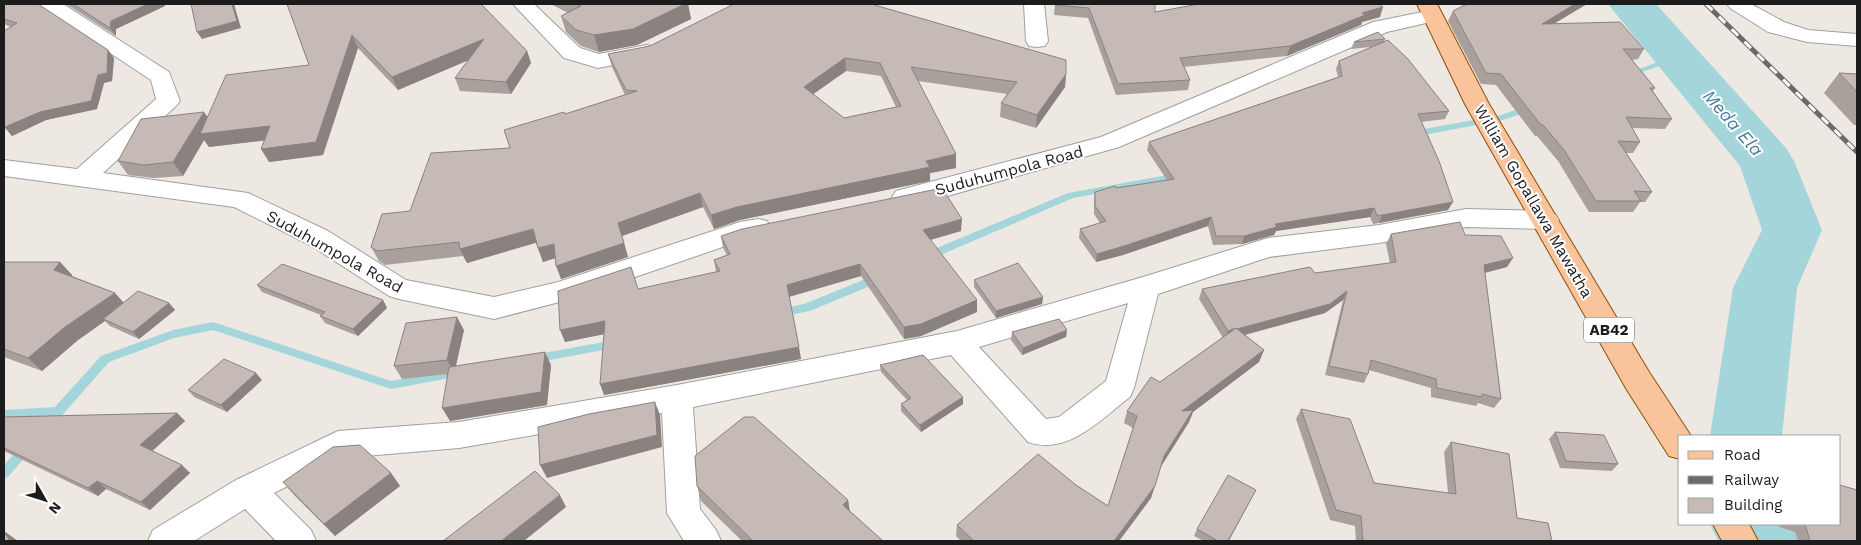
<svg xmlns="http://www.w3.org/2000/svg" width="1861" height="545" font-family="'Work Sans',sans-serif">
  <style>
    .lines { fill: none; stroke-linecap: round; stroke-linejoin: round }
    .stream { fill: #a3d5da; fill-rule: evenodd }
    .river { fill: #a3d5da; fill-rule: evenodd }
    .minor-casing { stroke: #a0a0a0; stroke-width: 2 }
    .major-casing { stroke: #914f04; stroke-width: 2 }
    .minor { fill: #fff; fill-rule: evenodd }
    .major { fill: #f9c49b; fill-rule: evenodd }
    .rail-casing { stroke: #6a6a6a; stroke-width: 5 }
    .rail { stroke: #fff; stroke-width: 3; stroke-dasharray: 9; stroke-linecap: butt }
    .wall { fill: #a9a09c; fill-rule: evenodd }
    .shaded-wall { fill: #8a827f }
    .building { fill: #c5bab5; stroke: #8a827f; fill-rule: evenodd }
    .labels { text-anchor: middle; stroke-width: 4; stroke-linejoin: round; paint-order: stroke }
    .shield { fill: #fff; stroke: #606060; stroke-width: 1 }
    .shield-label { font-size: 15px; font-weight: bold; fill: #1c1c1c }
    .street-label { font-size: 16px; fill: #1c1c1c; stroke: #fff }
    .water-label { font-size: 18px; font-style: italic; fill: #457a9a; stroke: #fff }
  </style>
  <rect width="100%" height="100%" fill="#ede8e2"/>
  <g class="lines">
    <path class="stream" d="M 1674,56 L 1680,56 L 1681,58 L 1632,76 L 1626,76 L 1625,74 Z
      M 1530,105 L 1533,106 L 1533,110 L 1503,120 L 1413,137 L 1409,134 L 1413,131 L 1501,115 Z
      M 1179,173 L 1184,176 L 1182,178 L 1073,198 L 931,259 L 925,259 L 923,256 L 925,253 L 1068,193 Z
      M 878,274 L 883,278 L 882,281 L 810,311 L 779,317 L 775,316 L 774,313 L 775,310 L 779,309 L 804,304 Z
      M 213,322 L 391,381 L 460,368 L 464,369 L 465,372 L 464,375 L 460,376 L 391,389 L 213,330 L 174,338 L 109,362 L 50,429 L 46,431 L 42,429 L 40,426 L 47,417 L 4,420 L 4,410 L 55,407 L 101,356 L 173,330 Z
      M 615,340 L 619,341 L 620,344 L 619,347 L 615,348 L 533,363 L 529,362 L 528,359 L 529,356 L 533,355 Z
      M 26,443 L 30,445 L 32,448 L 30,451 L 8,477 L 4,478 L 4,465 L 22,445 Z"/>
    <path class="river" d="M 1608,4 L 1656,4 L 1786,148 L 1794,161 L 1822,230 L 1797,288 L 1782,436 L 1710,436 L 1733,288 L 1762,230 L 1740,166 Z
      M 1710,524 L 1793,524 L 1801,541 L 1718,541 Z"/>
    <defs>
      <path id="minor" d="M 39,4 L 63,4 L 169,72 L 180,101 L 176,106 L 103,173 L 248,193 L 328,231 L 406,280 L 494,297 L 558,282 L 740,222 L 758,219 L 767,221 L 771,228 L 767,235 L 743,240 L 571,299 L 494,319 L 399,299 L 389,296 L 310,245 L 234,207 L 4,176 L 4,160 L 77,169 L 156,99 L 151,80 L 42,8 Z
        M 513,4 L 534,4 L 580,48 L 599,54 L 647,45 L 655,47 L 658,52 L 655,57 L 598,68 L 564,58 Z
        M 1024,4 L 1044,4 L 1048,41 L 1045,46 L 1037,47 L 1029,46 L 1026,41 Z
        M 1727,4 L 1751,4 L 1784,22 L 1808,30 L 1857,34 L 1857,46 L 1807,42 L 1768,32 L 1730,8 Z
        M 1432,10 L 1439,12 L 1442,16 L 1439,20 L 1387,32 L 1119,147 L 937,199 L 905,206 L 896,203 L 892,197 L 896,191 L 1101,137 L 1373,22 Z
        M 1466,209 L 1546,211 L 1555,214 L 1559,220 L 1555,226 L 1546,229 L 1466,227 L 1379,243 L 1269,257 L 1158,294 L 1134,388 L 1130,397 C 1101,419 1068,456 1028,442 L 951,355 L 693,407 L 700,509 L 716,530 L 721,541 L 684,541 L 667,513 L 662,413 L 459,448 L 342,458 L 274,493 L 311,530 L 316,541 L 276,541 L 245,509 L 194,541 L 148,541 L 153,530 L 236,480 L 338,431 L 459,422 L 677,385 L 957,331 L 1143,277 L 1268,238 L 1379,225 ZM 1128,303 L 1106,381 L 1059,417 L 1046,419 L 979,347 Z"/>
      <path id="major" d="M 1417,4 L 1437,4 L 1489,104 L 1649,372 L 1691,436 L 1680,436 L 1680,459 L 1669,456 L 1627,390 L 1465,104 Z
        M 1713,524 L 1749,524 L 1758,541 L 1722,541 Z"/>
    </defs>
    <use href="#minor" class="minor-casing"/>
    <use href="#major" class="major-casing"/>
    <use href="#minor" class="minor"/>
    <use href="#major" class="major"/>
    <defs>
      <path id="rail" d="M 1706,4 L 1857,152"/>
    </defs>
    <use href="#rail" class="rail-casing"/>
    <use href="#rail" class="rail"/>
  </g>
  <path class="wall" d="M 4,4 L 108,50 L 114,58 L 112,81 L 104,83 L 97,109 L 46,120 L 12,136 L 4,127 L 4,31 L 11,27 L 4,24 Z
    M 66,4 L 164,4 L 165,6 L 116,29 L 116,36 Z
    M 287,4 L 527,51 L 531,63 L 511,94 L 460,91 L 455,78 L 468,60 L 398,90 L 358,48 L 323,155 L 269,162 L 264,140 L 209,147 L 204,140 L 183,176 L 154,178 L 128,175 L 118,161 L 207,117 L 309,65 Z
    M 551,4 L 688,4 L 691,19 L 637,45 L 599,52 L 581,46 L 566,32 L 561,16 L 568,13 Z
    M 734,4 L 1066,74 L 1065,87 L 1036,128 L 1000,117 L 1001,103 L 1007,94 L 918,81 L 956,168 L 930,173 L 930,181 L 740,220 L 714,229 L 703,207 L 622,236 L 628,257 L 561,279 L 555,258 L 543,262 L 536,243 L 467,263 L 463,256 L 385,265 L 379,261 L 371,247 L 410,211 L 510,148 L 565,114 L 625,95 L 612,67 L 608,54 L 650,46 ZM 846,71 L 881,76 L 896,107 L 844,118 L 813,94 Z
    M 1055,4 L 1155,12 L 1380,17 L 1362,22 L 1361,25 L 1287,56 L 1184,67 L 1190,80 L 1188,90 L 1116,95 L 1088,18 L 1054,15 Z
    M 1467,4 L 1587,4 L 1554,23 L 1644,49 L 1638,59 L 1632,60 L 1655,88 L 1653,91 L 1672,119 L 1665,129 L 1632,128 L 1640,142 L 1633,153 L 1626,153 L 1652,192 L 1645,202 L 1640,202 L 1633,212 L 1589,212 L 1558,161 L 1537,136 L 1535,136 L 1496,85 L 1481,84 L 1448,21 L 1453,11 Z
    M 1385,39 L 1384,42 L 1449,111 L 1445,119 L 1421,122 L 1448,210 L 1379,223 L 1373,224 L 1370,217 L 1276,231 L 1274,235 L 1242,244 L 1213,245 L 1208,226 L 1123,255 L 1096,262 L 1079,238 L 1080,229 L 1100,223 L 1094,214 L 1094,200 L 1095,192 L 1167,180 L 1147,150 L 1149,142 L 1338,77 L 1336,69 L 1339,61 L 1371,47 L 1351,49 L 1354,42 Z
    M 1839,73 L 1857,74 L 1857,125 L 1854,125 L 1824,93 Z
    M 961,231 L 930,240 L 977,312 L 921,336 L 904,339 L 861,276 L 789,297 L 801,359 L 604,395 L 604,334 L 565,342 L 716,272 L 714,260 L 727,255 L 723,248 L 721,236 Z
    M 1391,234 L 1465,235 L 1507,267 L 1485,273 L 1501,399 L 1494,408 L 1478,403 L 1476,406 L 1431,397 L 1431,388 L 1369,370 L 1368,374 L 1364,383 L 1325,375 L 1343,300 L 1325,313 L 1245,335 L 1264,350 L 1259,362 L 1193,412 L 1189,422 L 1160,468 L 1151,498 L 1119,541 L 961,541 L 956,536 L 957,525 L 1076,485 L 1108,506 L 1133,428 L 1124,423 L 1127,411 L 1160,382 L 1223,338 L 1199,299 L 1202,289 L 1390,263 L 1386,244 Z
    M 4,262 L 60,262 L 72,275 L 72,276 L 115,293 L 124,303 L 169,303 L 175,310 L 139,339 L 110,326 L 105,321 L 78,340 L 42,371 L 4,357 Z
    M 974,280 L 1043,297 L 1042,304 L 996,318 L 974,287 Z
    M 257,285 L 383,300 L 387,308 L 358,336 L 325,323 L 320,316 L 321,315 L 262,292 Z
    M 464,330 L 456,366 L 551,365 L 547,405 L 450,421 L 448,374 L 402,379 L 394,366 Z
    M 1067,330 L 1066,337 L 1022,355 L 1011,340 L 1012,332 Z
    M 880,365 L 963,397 L 963,404 L 921,432 L 901,411 L 901,404 L 907,400 L 881,372 Z
    M 262,380 L 227,412 L 194,397 L 188,390 Z
    M 1301,409 L 1374,483 L 1448,493 L 1444,452 L 1451,442 L 1517,518 L 1552,541 L 1356,541 L 1355,526 L 1330,520 L 1296,419 Z
    M 177,413 L 185,421 L 152,451 L 190,473 L 150,510 L 106,489 L 98,496 L 4,451 L 4,417 Z
    M 1555,432 L 1618,464 L 1612,471 L 1560,468 L 1549,439 Z
    M 391,473 L 400,486 L 335,536 L 294,495 L 283,482 Z
    M 697,486 L 848,500 L 850,511 L 883,541 L 742,541 L 701,501 Z
    M 1256,490 L 1229,541 L 1204,541 L 1194,536 L 1197,529 Z
    M 1779,524 L 1840,524 L 1857,541 L 1798,541 L 1795,532 L 1780,527 Z"/>
  <path class="shaded-wall" d="M 148,4 L 164,4 L 165,6 L 116,29 L 116,36 L 110,28 L 111,21 Z
    M 232,4 L 234,4 L 241,28 L 202,39 L 197,32 Z
    M 685,4 L 688,4 L 691,19 L 637,45 L 599,52 L 594,35 Z
    M 1575,4 L 1587,4 L 1537,34 L 1542,24 Z
    M 1383,7 L 1380,17 L 1362,22 L 1361,25 L 1287,56 L 1290,46 L 1362,13 Z
    M 352,35 L 358,48 L 323,155 L 269,162 L 261,149 Z
    M 484,39 L 488,52 L 398,90 L 392,77 Z
    M 108,50 L 114,58 L 112,81 L 104,83 L 97,109 L 46,120 L 12,136 L 5,127 L 98,75 Z
    M 527,51 L 531,63 L 511,94 L 506,82 Z
    M 845,58 L 846,71 L 805,100 L 804,87 Z
    M 1066,74 L 1065,87 L 1036,128 L 1037,115 Z
    M 204,112 L 213,125 L 270,126 L 278,139 L 209,147 L 204,140 L 183,176 L 173,162 Z
    M 956,154 L 956,168 L 930,173 L 930,181 L 740,220 L 714,229 L 711,215 L 737,207 L 926,161 Z
    M 700,193 L 703,207 L 622,236 L 628,257 L 561,279 L 556,266 L 618,223 Z
    M 1453,202 L 1448,210 L 1379,223 L 1382,215 Z
    M 1374,208 L 1370,217 L 1276,231 L 1274,235 L 1242,244 L 1244,236 L 1275,224 Z
    M 1211,217 L 1208,226 L 1123,255 L 1096,262 L 1097,254 Z
    M 962,219 L 961,231 L 923,242 L 923,230 Z
    M 533,229 L 538,242 L 467,263 L 460,249 Z
    M 554,244 L 559,257 L 543,262 L 538,248 Z
    M 1513,258 L 1507,267 L 1479,274 L 1484,265 Z
    M 60,262 L 72,275 L 66,283 L 54,270 Z
    M 860,264 L 861,276 L 788,297 L 787,285 Z
    M 1347,291 L 1343,300 L 1325,313 L 1225,340 L 1228,331 Z
    M 115,293 L 126,306 L 103,319 L 105,321 L 78,340 L 42,371 L 28,358 L 65,327 Z
    M 1043,297 L 1042,304 L 996,318 L 996,311 Z
    M 383,300 L 387,308 L 358,336 L 353,329 Z
    M 977,300 L 977,312 L 921,336 L 904,339 L 904,327 Z
    M 169,303 L 175,310 L 139,339 L 133,332 Z
    M 457,317 L 464,330 L 454,373 L 447,360 Z
    M 605,321 L 610,333 L 565,342 L 560,330 Z
    M 1067,330 L 1066,337 L 1022,355 L 1023,348 Z
    M 799,347 L 801,359 L 604,395 L 600,384 Z
    M 1264,350 L 1259,362 L 1193,412 L 1189,422 L 1160,468 L 1164,456 L 1182,411 Z
    M 545,352 L 551,365 L 547,405 L 450,421 L 442,408 Z
    M 256,373 L 262,380 L 227,412 L 221,405 Z
    M 963,397 L 963,404 L 921,432 L 920,425 Z
    M 655,402 L 660,415 L 662,447 L 547,478 L 540,465 Z
    M 177,413 L 185,421 L 149,454 L 140,445 Z
    M 182,465 L 190,473 L 150,510 L 141,502 Z
    M 391,473 L 400,486 L 335,536 L 324,524 Z
    M 97,481 L 106,489 L 98,496 L 88,488 Z
    M 1155,486 L 1151,498 L 1119,541 L 1114,541 Z
    M 560,495 L 566,507 L 524,541 L 501,541 Z
    M 848,500 L 850,515 L 843,505 Z
    M 4,531 L 18,541 L 10,541 L 4,532 Z"/>
  <path class="building" d="M 4,4 L 38,4 L 108,50 L 107,73 L 98,75 L 91,101 L 40,112 L 5,127 L 4,126 L 4,31 L 17,23 L 4,19 Z
    M 73,4 L 148,4 L 111,21 L 110,28 Z
    M 191,4 L 232,4 L 237,21 L 197,32 Z
    M 287,4 L 481,4 L 527,51 L 506,82 L 455,78 L 484,39 L 392,77 L 352,35 L 316,142 L 261,149 L 270,126 L 200,134 L 226,75 L 309,65 Z
    M 577,4 L 685,4 L 633,29 L 594,35 L 576,30 L 561,16 L 581,6 Z
    M 734,4 L 871,4 L 1066,60 L 1066,74 L 1037,115 L 1001,103 L 1017,82 L 911,67 L 956,154 L 926,161 L 930,167 L 737,207 L 711,215 L 700,193 L 618,223 L 624,243 L 556,266 L 554,244 L 538,248 L 533,229 L 460,249 L 459,242 L 377,251 L 371,247 L 382,214 L 410,211 L 431,153 L 510,148 L 504,130 L 564,112 L 565,114 L 637,91 L 626,90 L 608,54 L 650,46 ZM 845,58 L 880,63 L 901,106 L 844,118 L 804,87 Z
    M 1055,4 L 1155,4 L 1155,12 L 1199,4 L 1380,4 L 1383,7 L 1362,13 L 1365,15 L 1290,46 L 1180,58 L 1190,80 L 1118,84 L 1089,8 L 1055,5 Z
    M 1467,4 L 1575,4 L 1542,24 L 1620,22 L 1644,49 L 1623,49 L 1655,88 L 1650,88 L 1672,119 L 1626,117 L 1640,142 L 1618,141 L 1652,192 L 1634,191 L 1641,201 L 1596,201 L 1564,150 L 1543,125 L 1541,125 L 1501,74 L 1486,73 L 1453,11 Z
    M 1378,32 L 1385,39 L 1354,42 Z
    M 1388,40 L 1408,59 L 1449,111 L 1418,114 L 1439,161 L 1453,202 L 1382,215 L 1377,216 L 1374,208 L 1275,224 L 1277,227 L 1244,236 L 1216,236 L 1211,217 L 1124,246 L 1097,254 L 1080,229 L 1106,221 L 1095,206 L 1095,192 L 1115,186 L 1116,188 L 1174,179 L 1149,142 L 1342,76 L 1339,61 Z
    M 1839,73 L 1857,74 L 1857,92 Z
    M 204,112 L 173,162 L 144,165 L 118,161 L 141,119 Z
    M 942,188 L 962,219 L 923,230 L 977,300 L 921,324 L 904,327 L 860,264 L 787,285 L 799,347 L 600,384 L 605,321 L 560,330 L 558,291 L 631,267 L 638,289 L 720,271 L 714,260 L 730,254 L 721,236 L 742,229 Z
    M 1460,222 L 1465,235 L 1501,236 L 1513,258 L 1484,265 L 1501,399 L 1482,394 L 1482,397 L 1437,388 L 1436,379 L 1371,360 L 1368,374 L 1329,366 L 1347,291 L 1330,304 L 1237,329 L 1236,328 L 1228,331 L 1202,289 L 1310,267 L 1315,273 L 1396,262 L 1391,234 Z
    M 4,262 L 60,262 L 54,270 L 115,293 L 65,327 L 28,358 L 4,349 Z
    M 1018,263 L 1043,297 L 996,311 L 974,280 Z
    M 282,264 L 383,300 L 353,329 L 320,316 L 325,312 L 257,285 Z
    M 138,291 L 169,303 L 133,332 L 103,319 Z
    M 457,317 L 447,360 L 394,366 L 406,323 Z
    M 1059,319 L 1067,330 L 1023,348 L 1012,332 Z
    M 1236,328 L 1264,350 L 1182,411 L 1193,410 L 1164,456 L 1155,486 L 1114,541 L 974,541 L 957,525 L 1038,454 L 1076,485 L 1108,506 L 1137,416 L 1127,411 L 1151,377 L 1160,382 Z
    M 545,352 L 541,392 L 442,408 L 449,367 Z
    M 923,355 L 963,397 L 920,425 L 901,404 L 911,398 L 880,365 Z
    M 224,359 L 256,373 L 221,405 L 188,390 Z
    M 655,402 L 657,435 L 540,465 L 538,427 L 589,414 Z
    M 1301,409 L 1350,419 L 1374,483 L 1456,494 L 1451,442 L 1509,454 L 1517,518 L 1548,523 L 1552,541 L 1363,541 L 1361,516 L 1336,510 Z
    M 177,413 L 140,445 L 182,465 L 141,502 L 97,481 L 88,488 L 4,448 L 4,417 Z
    M 744,417 L 754,417 L 848,500 L 843,505 L 883,541 L 753,541 L 697,486 L 695,456 Z
    M 1555,432 L 1604,435 L 1618,464 L 1566,461 Z
    M 360,445 L 391,473 L 324,524 L 283,482 L 333,447 Z
    M 535,471 L 560,495 L 501,541 L 443,541 Z
    M 1228,475 L 1256,490 L 1228,541 L 1218,541 L 1197,529 Z
    M 1840,485 L 1857,490 L 1857,541 L 1810,541 L 1805,524 L 1840,524 Z
    M 4,532 L 10,541 L 4,541 Z"/>
  <g class="labels">
    <rect class="shield" x="1584" y="317.5" width="50" height="25" rx="4"/>
    <g class="shield-label">
      <text x="1609" y="335">AB42</text>
    </g>
    <g class="street-label">
      <text transform="translate(1009 170) rotate(-15)" y="6">Suduhumpola Road</text>
      <text transform="translate(1534 201) rotate(60)" y="6">William Gopallawa Mawatha</text>
      <text transform="translate(335 251) rotate(29)" y="6">Suduhumpola Road</text>
    </g>
    <g class="water-label">
      <text transform="translate(1733 123) rotate(49)" y="6">Meda Ela</text>
    </g>
  </g>
  <rect width="1861" height="545" fill="none" stroke="#1c1c1c" stroke-width="10"/>
  <rect x="1678" y="435" width="162" height="90" fill="#ffffff" stroke="#a4a4a4"/>
  <rect x="1688" y="451" width="25" height="8" fill="#f9c49b" stroke="#a4a4a4"/>
  <text x="1724" y="460" font-size="15" fill="#1c1c1c">Road</text>
  <rect x="1688" y="476" width="25" height="8" fill="#6a6a6a" stroke="#a4a4a4"/>
  <text x="1724" y="485" font-size="15" fill="#1c1c1c">Railway</text>
  <rect x="1688" y="498" width="25" height="15" fill="#c5bab5" stroke="#a4a4a4"/>
  <text x="1724" y="510" font-size="15" fill="#1c1c1c">Building</text>
  <g transform="translate(45 500) rotate(129)" stroke="#ffffff" stroke-width="4" paint-order="stroke">
  <path d="M0-4L9 19L0 12L-9 19Z" fill="#1c1c1c"/>
  <text y="-8" font-size="14" font-weight="bold" text-anchor="middle" fill="#1c1c1c">N</text>
  </g>
</svg>
